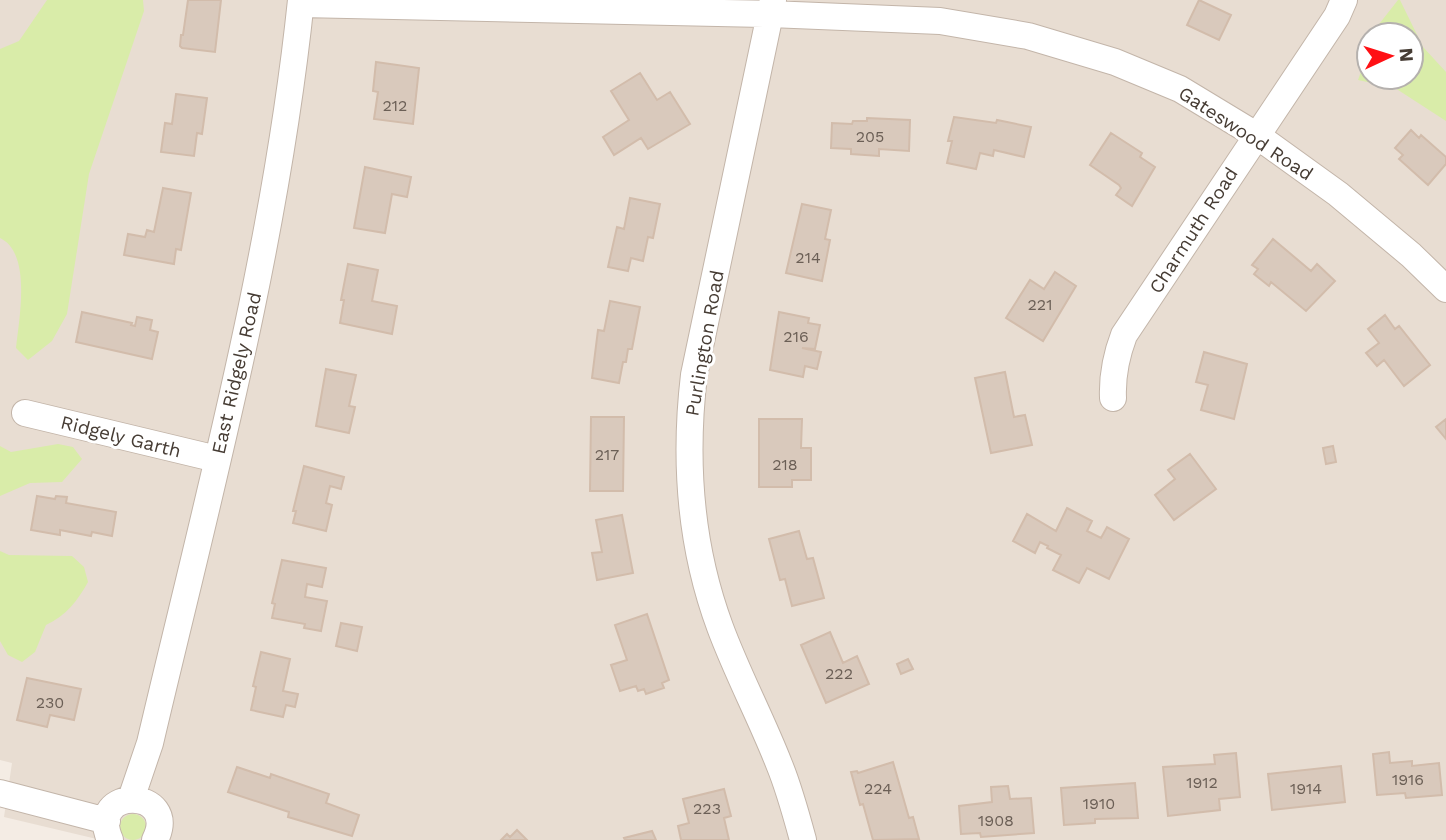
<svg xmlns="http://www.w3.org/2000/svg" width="1446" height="840" font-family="'Work Sans',sans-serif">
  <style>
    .residential { fill: #e8ddd2; fill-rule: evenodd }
    .green { fill: #d9eca9 }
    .building { fill: #d9c9bc; stroke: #d2bcab; stroke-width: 2 }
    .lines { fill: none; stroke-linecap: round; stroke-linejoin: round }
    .minor-casing { stroke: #c3b5a9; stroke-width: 28 }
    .minor { stroke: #fff; stroke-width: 26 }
    .labels { text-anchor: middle; stroke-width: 6; stroke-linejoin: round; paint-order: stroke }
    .number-label { font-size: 16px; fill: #6b5f56 }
    .street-label { font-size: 19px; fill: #463c34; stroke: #fff }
  </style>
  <rect width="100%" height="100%" fill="#f4ece4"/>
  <path class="residential" d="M 0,0 L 1446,0 L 1446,840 L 101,840 L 4,817 L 12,763 L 0,760 ZM 1369,35 L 1411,35 L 1411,77 L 1369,77 Z"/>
  <path class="green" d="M 47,0 L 143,0 L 144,11 L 89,174 L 67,314 L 52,341 L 28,360 L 16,348 C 19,319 32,253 0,238 L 0,49 L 19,41 Z
    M 1398,0 L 1400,0 L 1423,47 L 1446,72 L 1446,121 L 1395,88 L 1358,80 L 1369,49 L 1369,77 L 1411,77 L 1411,35 L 1374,35 L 1376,28 Z
    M 58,444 L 73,447 L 82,459 L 62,482 L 30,483 L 0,496 L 0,446 L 11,452 Z
    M 0,551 L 9,555 L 72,556 L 84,567 L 88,582 C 78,600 66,616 46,625 L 35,652 L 22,662 L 8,655 L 0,641 Z
    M120 827a13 13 0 1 1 26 0a13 13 0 1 1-26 0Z"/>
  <path class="building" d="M 188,0 L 221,0 L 215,52 L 182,48 L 180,46 L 181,35 L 183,35 Z
    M 1199,0 L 1231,15 L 1219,40 L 1187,25 Z
    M 376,62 L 419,68 L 413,124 L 374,119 L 378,92 L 373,91 Z
    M 640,73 L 657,100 L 670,92 L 690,124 L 648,149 L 641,138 L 614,155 L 603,137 L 629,120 L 611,91 Z
    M 176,94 L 207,98 L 202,134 L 197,133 L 194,156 L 161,152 L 165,123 L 172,124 Z
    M 954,117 L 996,123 L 997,120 L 1031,127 L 1024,157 L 994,150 L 993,156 L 980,153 L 976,169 L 947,163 L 952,141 L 948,141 Z
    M 867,118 L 910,120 L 909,151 L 879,149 L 879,156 L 851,154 L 851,149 L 831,148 L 832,123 L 852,124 L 853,121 L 867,121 Z
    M 1411,130 L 1419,138 L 1421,135 L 1446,157 L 1446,164 L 1428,185 L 1399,159 L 1403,155 L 1395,148 Z
    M 1111,133 L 1142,153 L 1140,157 L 1155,167 L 1132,206 L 1116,195 L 1121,188 L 1119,185 L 1090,165 Z
    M 365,167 L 411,177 L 407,197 L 392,194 L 385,233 L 354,228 Z
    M 163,188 L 191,193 L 181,250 L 176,249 L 174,264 L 124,255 L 128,234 L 145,237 L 147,230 L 154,232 Z
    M 630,198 L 660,204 L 653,238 L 648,237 L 643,261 L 631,258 L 628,271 L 608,267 L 617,227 L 624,229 Z
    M 802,204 L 831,210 L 825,239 L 830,240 L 822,281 L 786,273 Z
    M 1273,239 L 1311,271 L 1317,264 L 1335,281 L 1306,311 L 1271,282 L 1269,286 L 1254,274 L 1258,269 L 1252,265 Z
    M 348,264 L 378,270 L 372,301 L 397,306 L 392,334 L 340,323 L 344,300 L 341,300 Z
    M 1055,272 L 1076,286 L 1043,341 L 1006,318 L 1030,280 L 1044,289 Z
    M 610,301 L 640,307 L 632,349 L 628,349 L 626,362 L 623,362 L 619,383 L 592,378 L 598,330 L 604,331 Z
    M 82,312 L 132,323 L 131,325 L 135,326 L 137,317 L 152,320 L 150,330 L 158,332 L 152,359 L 76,342 Z
    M 779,312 L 809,318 L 808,323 L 820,325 L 815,349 L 802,348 L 821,352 L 817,369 L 805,366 L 803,377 L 770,370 Z
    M 1385,315 L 1395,329 L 1399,326 L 1430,365 L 1404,386 L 1384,360 L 1377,366 L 1366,353 L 1379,343 L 1368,329 Z
    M 1204,352 L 1247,364 L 1234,419 L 1201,410 L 1208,385 L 1196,382 Z
    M 326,369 L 356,375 L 349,406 L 355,407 L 349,433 L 316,426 Z
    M 1005,372 L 1014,417 L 1025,415 L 1032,445 L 991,453 L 975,378 Z
    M 591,417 L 624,417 L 623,491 L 590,491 Z
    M 759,419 L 802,419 L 801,448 L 811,448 L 811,480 L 792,480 L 792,487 L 759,487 Z
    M 1446,419 L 1446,439 L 1436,427 Z
    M 1333,446 L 1336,462 L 1326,464 L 1323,448 Z
    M 1190,454 L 1216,489 L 1174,520 L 1155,495 L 1175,479 L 1168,470 Z
    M 304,466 L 344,477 L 341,489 L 330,486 L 326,503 L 332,505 L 326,531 L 293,523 L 296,511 L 293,511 Z
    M 37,496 L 55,499 L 56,496 L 67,497 L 66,503 L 116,512 L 112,536 L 92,532 L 91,536 L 60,530 L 60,535 L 31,530 Z
    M 1067,508 L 1092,521 L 1087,531 L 1101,538 L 1107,527 L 1129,539 L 1109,579 L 1087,568 L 1079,583 L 1053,570 L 1061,555 L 1047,548 L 1048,546 L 1040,542 L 1035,553 L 1013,541 L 1027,514 L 1056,531 Z
    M 622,515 L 633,573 L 597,580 L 592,553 L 602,552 L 596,520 Z
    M 799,531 L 807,559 L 813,558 L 824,598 L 792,606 L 785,579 L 780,580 L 769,539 Z
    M 282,560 L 326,568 L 322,587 L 307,584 L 305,597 L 327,601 L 321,631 L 304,628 L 305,624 L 272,618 L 275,604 L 272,603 Z
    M 647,614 L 669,680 L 662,683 L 664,688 L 646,694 L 644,689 L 638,691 L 636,686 L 620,691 L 611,665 L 627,660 L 615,625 Z
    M 341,623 L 362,627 L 357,651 L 336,646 Z
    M 830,632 L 843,663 L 857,656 L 869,684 L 826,703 L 801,645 Z
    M 261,652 L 290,659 L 283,691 L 298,694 L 295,707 L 286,705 L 283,717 L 251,710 L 256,687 L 253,686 Z
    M 908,659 L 913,669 L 901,674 L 897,664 Z
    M 27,678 L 81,689 L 74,720 L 50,715 L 47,727 L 17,720 Z
    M 1389,752 L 1390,763 L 1412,761 L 1412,766 L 1439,763 L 1442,795 L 1406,798 L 1405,793 L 1377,795 L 1373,754 Z
    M 1236,753 L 1240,797 L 1219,799 L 1220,810 L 1168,816 L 1163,767 L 1215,764 L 1214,755 Z
    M 893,762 L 909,818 L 913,817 L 919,839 L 873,840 L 863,804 L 860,805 L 851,772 L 857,771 L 858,773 Z
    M 1341,766 L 1345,802 L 1272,810 L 1268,774 Z
    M 237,767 L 270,778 L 271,774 L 329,794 L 326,803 L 359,815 L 352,836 L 288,817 L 289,812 L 228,792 Z
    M 1135,783 L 1138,818 L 1095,819 L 1095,823 L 1064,825 L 1061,788 Z
    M 1008,786 L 1010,799 L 1031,798 L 1034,833 L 981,837 L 980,833 L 961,834 L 959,806 L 992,802 L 991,787 Z
    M 724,789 L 731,816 L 724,818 L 729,840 L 681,840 L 678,826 L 689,823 L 683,799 Z
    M 517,830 L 527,840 L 501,840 L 507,834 L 510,837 Z
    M 652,831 L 656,840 L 625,840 L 624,838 Z"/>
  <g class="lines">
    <defs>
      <path id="minor" d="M 773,0 L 694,375 C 684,460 690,546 720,627 C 737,673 761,718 779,764 C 789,788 796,814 803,840
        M 301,4 L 770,14 L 940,21 L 1028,36 L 1115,62 L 1180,89 L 1256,135 L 1338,194 L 1411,255 L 1446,289
        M 1113,398 C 1112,375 1116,356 1124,335 L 1337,16 L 1344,0
        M 25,413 L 217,459
        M 0,793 L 107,821
        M 131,799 L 150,743 C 208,497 275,251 301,0
        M 110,840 C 86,785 181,788 155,840"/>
    </defs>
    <use href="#minor" class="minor-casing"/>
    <use href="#minor" class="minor"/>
  </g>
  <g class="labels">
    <g class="number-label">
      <text x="395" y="111">212</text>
      <text x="870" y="142">205</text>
      <text x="808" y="263">214</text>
      <text x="1040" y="310">221</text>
      <text x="796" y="342">216</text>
      <text x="607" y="460">217</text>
      <text x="785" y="470">218</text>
      <text x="839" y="679">222</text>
      <text x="50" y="708">230</text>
      <text x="1408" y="785">1916</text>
      <text x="1202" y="788">1912</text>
      <text x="878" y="794">224</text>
      <text x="1306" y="794">1914</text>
      <text x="1099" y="809">1910</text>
      <text x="707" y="814">223</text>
      <text x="996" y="826">1908</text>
    </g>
    <g class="street-label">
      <text transform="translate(1246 133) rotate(33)" y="7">Gateswood Road</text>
      <text transform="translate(1193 230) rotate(-57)" y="7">Charmuth Road</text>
      <text transform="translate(704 343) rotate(-80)" y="7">Purlington Road</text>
      <text transform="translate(236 373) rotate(-77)" y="7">East Ridgely Road</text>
      <text transform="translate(121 436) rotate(14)" y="7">Ridgely Garth</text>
    </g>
  </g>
  <g transform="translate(1390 56) rotate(86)"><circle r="33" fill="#ffffff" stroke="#b5b1ae" stroke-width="2"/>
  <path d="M0-5L12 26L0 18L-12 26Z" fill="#ff1014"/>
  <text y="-10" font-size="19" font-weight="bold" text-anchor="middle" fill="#463c34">N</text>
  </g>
</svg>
